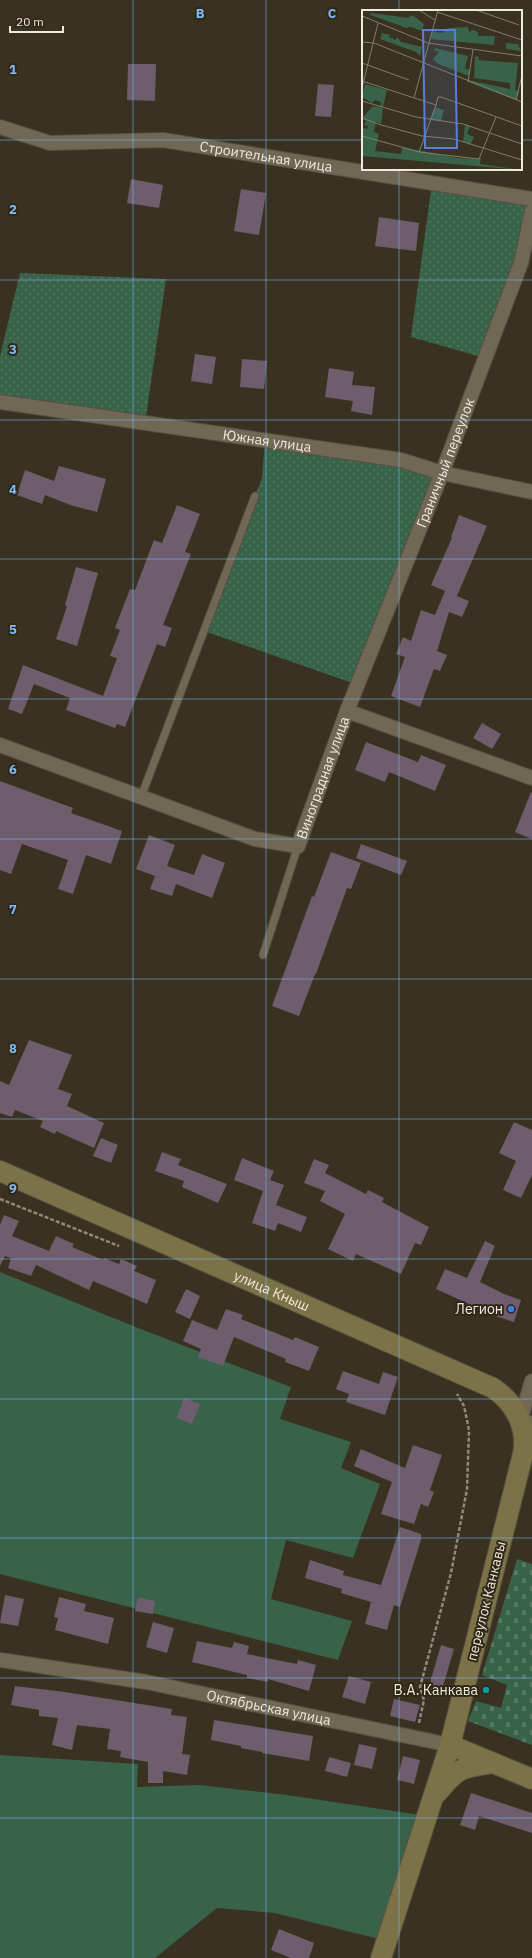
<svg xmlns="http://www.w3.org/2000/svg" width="532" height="1958" font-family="'IBM Plex Sans',sans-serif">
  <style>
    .grass { fill: url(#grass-dots) }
    .cemetery { fill: url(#cemetery-stones) }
    .green { fill: #39624a }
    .building { fill: #6e5d6c }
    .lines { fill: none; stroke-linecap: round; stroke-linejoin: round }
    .lane-casing { stroke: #575041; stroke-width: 9 }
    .street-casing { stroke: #575041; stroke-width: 16 }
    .secondary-casing { stroke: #575041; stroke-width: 22 }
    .path { stroke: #918a7b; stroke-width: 2.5; stroke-dasharray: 4 2; stroke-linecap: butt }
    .lane { stroke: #706754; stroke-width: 7 }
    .street { stroke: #706754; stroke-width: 14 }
    .secondary { stroke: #7b7248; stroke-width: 20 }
    .grid { fill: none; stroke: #7cbef9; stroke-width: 1; stroke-opacity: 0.55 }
    .shop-dot { fill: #3f7fe0; stroke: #302817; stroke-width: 1.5 }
    .culture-dot { fill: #0f9aa8; stroke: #302817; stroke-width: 1.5 }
    .labels { text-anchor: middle; stroke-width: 4; stroke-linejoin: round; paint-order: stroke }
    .street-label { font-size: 14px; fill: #efeadf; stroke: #302817 }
    .poi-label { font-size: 14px; fill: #efeadf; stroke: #302817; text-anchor: end }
    .inset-road { fill: none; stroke: #827c6c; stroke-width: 1 }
    .view { fill: #5c7dda; fill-opacity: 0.15; stroke: #5c7dda; stroke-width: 2 }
    .inset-edge { fill: none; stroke: #efeadf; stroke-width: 2 }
    .grid-label { font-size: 13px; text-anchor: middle; font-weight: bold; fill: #7cbef9; stroke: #302817; stroke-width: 4; stroke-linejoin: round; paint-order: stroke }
  </style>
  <defs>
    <pattern id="grass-dots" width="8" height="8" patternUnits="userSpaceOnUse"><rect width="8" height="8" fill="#39624a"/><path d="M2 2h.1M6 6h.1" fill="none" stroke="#567964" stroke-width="1.8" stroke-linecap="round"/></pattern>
    <pattern id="cemetery-stones" width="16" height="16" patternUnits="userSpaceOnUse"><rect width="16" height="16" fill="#39624a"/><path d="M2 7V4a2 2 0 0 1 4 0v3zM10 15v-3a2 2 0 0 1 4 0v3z" fill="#567964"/></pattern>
  </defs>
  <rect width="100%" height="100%" fill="#3a3220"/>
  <path class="grass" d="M 432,183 L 532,199 L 532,211 L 485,358 L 411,337 Z
    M 20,273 L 166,279 L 145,423 L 0,402 L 0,356 Z
    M 265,440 L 442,473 L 358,685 L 204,631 L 262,478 Z"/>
  <path class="cemetery" d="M 517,1559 L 532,1564 L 532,1745 L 468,1721 L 476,1701 L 501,1708 L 507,1685 L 482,1675 Z"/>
  <path class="green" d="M 0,1272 L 133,1326 L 291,1387 L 280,1419 L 351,1442 L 341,1468 L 380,1484 L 353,1558 L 286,1540 L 271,1599 L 352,1621 L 338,1660 L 0,1574 Z
    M 0,1755 L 138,1764 L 137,1787 L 199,1785 L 287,1795 L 427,1816 L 387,1941 L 275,1913 L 217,1908 L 155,1958 L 0,1958 Z"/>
  <path class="building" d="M 128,64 L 156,64 L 155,101 L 127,100 Z
    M 318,84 L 334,85 L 331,117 L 315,116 Z
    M 131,179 L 163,185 L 159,208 L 127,203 Z
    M 241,189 L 266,193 L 259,235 L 234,231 Z
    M 379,217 L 419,223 L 416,251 L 375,246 Z
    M 195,354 L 216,357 L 212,384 L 191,381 Z
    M 242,359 L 267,361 L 264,389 L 240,387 Z
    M 329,368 L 354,372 L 352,385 L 375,387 L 372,415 L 351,411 L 353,401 L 325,397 Z
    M 59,466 L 106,479 L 97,512 L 73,506 L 45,495 L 42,504 L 17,495 L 25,470 L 54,481 Z
    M 177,505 L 200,514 L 185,552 L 191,554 L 163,625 L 172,628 L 165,647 L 157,644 L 125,727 L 117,724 L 115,728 L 66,710 L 70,698 L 34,684 L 22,714 L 8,709 L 23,665 L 103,696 L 117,658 L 110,656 L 120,630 L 115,628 L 130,589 L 135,590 L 154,540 L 162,543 Z
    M 459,515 L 487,526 L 457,596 L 469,601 L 462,617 L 449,612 L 437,651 L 447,655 L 440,671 L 434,669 L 420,707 L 391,696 L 405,657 L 396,654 L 403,637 L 411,641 L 421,610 L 435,615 L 445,591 L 431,585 L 452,538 L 451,537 Z
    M 76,567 L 98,573 L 77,646 L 56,639 L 67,606 L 65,605 Z
    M 482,723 L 501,734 L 492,749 L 473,738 Z
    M 366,742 L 418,762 L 421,755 L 446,765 L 435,791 L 389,772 L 385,782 L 355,770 Z
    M 0,781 L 73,808 L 71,813 L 122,831 L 111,864 L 86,855 L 73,894 L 58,889 L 68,860 L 22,844 L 11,874 L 0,870 Z
    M 531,792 L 532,793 L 532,839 L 515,832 Z
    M 149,835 L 175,845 L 167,866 L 194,875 L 202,854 L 225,863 L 212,898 L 176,884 L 172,896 L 150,889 L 155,876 L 136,869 Z
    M 361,844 L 407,861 L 401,875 L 356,858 Z
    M 331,852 L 361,863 L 351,889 L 347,888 L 316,974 L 315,974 L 299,1016 L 272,1006 L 312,896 L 314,897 Z
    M 29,1040 L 72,1055 L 58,1089 L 72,1094 L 67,1106 L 104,1123 L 94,1148 L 56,1131 L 55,1134 L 40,1127 L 43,1121 L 15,1110 L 12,1117 L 0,1113 L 0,1081 L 9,1085 Z
    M 514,1122 L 532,1130 L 532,1175 L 521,1198 L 503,1190 L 516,1161 L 499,1153 Z
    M 101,1138 L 118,1145 L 111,1163 L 93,1156 Z
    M 162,1152 L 181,1159 L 178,1165 L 227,1184 L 218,1203 L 182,1187 L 184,1181 L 155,1171 Z
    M 242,1158 L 274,1171 L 270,1180 L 284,1185 L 276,1205 L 307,1217 L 301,1232 L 278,1223 L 275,1231 L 252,1223 L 263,1191 L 234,1180 Z
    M 314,1159 L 329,1165 L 325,1173 L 366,1194 L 368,1190 L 384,1198 L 382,1202 L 429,1227 L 421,1245 L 415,1243 L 401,1274 L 356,1254 L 353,1261 L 328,1249 L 345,1214 L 320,1201 L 325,1191 L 304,1183 Z
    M 4,1215 L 19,1221 L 12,1236 L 49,1251 L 56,1236 L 74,1244 L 72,1247 L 103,1260 L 104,1258 L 119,1264 L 121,1259 L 137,1266 L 134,1271 L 156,1280 L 147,1304 L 93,1281 L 89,1290 L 36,1265 L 31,1276 L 8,1268 L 11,1258 L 5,1256 L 0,1266 L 0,1225 Z
    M 485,1241 L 495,1246 L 480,1282 L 504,1294 L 521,1300 L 514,1322 L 498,1317 L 436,1289 L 445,1269 L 467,1278 Z
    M 186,1289 L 200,1296 L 190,1319 L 175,1312 Z
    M 226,1309 L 243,1315 L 241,1319 L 293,1340 L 295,1337 L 319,1347 L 309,1371 L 285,1362 L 286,1359 L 234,1337 L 223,1366 L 198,1357 L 201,1349 L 183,1341 L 192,1320 L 217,1330 Z
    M 343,1371 L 379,1384 L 383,1372 L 398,1377 L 385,1415 L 346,1402 L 349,1394 L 336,1389 Z
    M 184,1398 L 200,1404 L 192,1424 L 177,1418 Z
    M 413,1445 L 442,1455 L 430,1490 L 434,1492 L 428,1507 L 421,1504 L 414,1524 L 381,1514 L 392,1482 L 354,1466 L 361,1449 L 405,1468 Z
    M 400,1527 L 421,1534 L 421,1540 L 400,1607 L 394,1605 L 387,1630 L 365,1624 L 371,1602 L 341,1593 L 342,1589 L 305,1578 L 310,1560 L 344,1571 L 343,1575 L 381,1585 Z
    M 5,1595 L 24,1599 L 18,1626 L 0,1623 Z
    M 59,1597 L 86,1604 L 84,1611 L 114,1618 L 108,1644 L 55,1630 L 58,1618 L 54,1617 Z
    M 138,1597 L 155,1601 L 153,1614 L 135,1611 Z
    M 153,1622 L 174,1628 L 167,1653 L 146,1647 Z
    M 197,1641 L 232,1648 L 234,1642 L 249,1646 L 247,1654 L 297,1664 L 298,1660 L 316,1665 L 309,1691 L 268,1679 L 268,1682 L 247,1678 L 247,1675 L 192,1662 Z
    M 441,1645 L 454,1649 L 441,1693 L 428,1689 Z
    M 349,1676 L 371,1682 L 365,1704 L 342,1697 Z
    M 15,1686 L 65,1692 L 172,1709 L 171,1715 L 187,1717 L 182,1754 L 190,1755 L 187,1775 L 163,1771 L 163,1783 L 148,1783 L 148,1762 L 120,1757 L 121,1751 L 107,1749 L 110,1729 L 77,1725 L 72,1750 L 52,1745 L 58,1718 L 39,1716 L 39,1710 L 11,1705 Z
    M 394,1699 L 420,1705 L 415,1722 L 390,1716 Z
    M 214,1720 L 313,1736 L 309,1761 L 262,1753 L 262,1752 L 241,1748 L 241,1746 L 211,1740 Z
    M 359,1744 L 377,1748 L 372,1769 L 354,1765 Z
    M 403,1756 L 420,1760 L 414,1784 L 397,1780 Z
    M 329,1757 L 351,1763 L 347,1777 L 325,1771 Z
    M 471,1793 L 532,1813 L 532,1833 L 479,1816 L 475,1830 L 460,1825 Z
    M 279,1929 L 314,1943 L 309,1958 L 291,1958 L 271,1950 Z"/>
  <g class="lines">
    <defs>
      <path id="lane" d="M 141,797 L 255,496
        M 263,955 L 298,846"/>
      <g id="street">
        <path id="s1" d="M 0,127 L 50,143 L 163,140 L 532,199"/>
        <path id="s2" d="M 0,402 L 401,460 L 442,473 L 532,492"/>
        <path id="s3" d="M 347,711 L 442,473 L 521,263 L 532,211"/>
        <path id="s4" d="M 0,745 L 255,839 L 298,846 L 347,711 L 532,778"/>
        <path d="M 532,1381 L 520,1421 L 532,1423"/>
        <path id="s5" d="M 0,1660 L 146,1682 L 450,1745"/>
      </g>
      <g id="secondary">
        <path id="s6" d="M 0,1171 L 493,1388 C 515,1403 528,1427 523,1454 L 450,1745 L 381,1958"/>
        <path d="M 450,1745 L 532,1779"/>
        <path d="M 438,1792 C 457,1768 463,1767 493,1763"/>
      </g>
    </defs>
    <use href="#lane" class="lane-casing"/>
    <use href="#street" class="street-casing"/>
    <use href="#secondary" class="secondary-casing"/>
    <path class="path" d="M 0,1199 L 119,1246
      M 419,1723 L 424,1700 L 420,1687 L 451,1573 L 467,1489 L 469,1430 L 464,1406 L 457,1394"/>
    <use href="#lane" class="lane"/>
    <use href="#street" class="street"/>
    <use href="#secondary" class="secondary"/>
  </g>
  <path class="grid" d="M 133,0 L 133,1958M 266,0 L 266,1958M 399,0 L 399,11M 0,140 L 363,140M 521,140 L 532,140M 399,169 L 399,1958M 0,280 L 532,280M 0,420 L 532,420M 0,559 L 532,559M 0,699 L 532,699M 0,839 L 532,839M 0,979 L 532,979M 0,1119 L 532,1119M 0,1259 L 532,1259M 0,1399 L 532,1399M 0,1538 L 532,1538M 0,1678 L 532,1678M 0,1818 L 532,1818"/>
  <circle class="shop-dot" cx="511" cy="1309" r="4"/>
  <circle class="culture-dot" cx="486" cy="1690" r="4"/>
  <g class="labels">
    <g class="street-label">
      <text dy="5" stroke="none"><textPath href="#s1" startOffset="270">Строительная улица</textPath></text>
      <text dy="5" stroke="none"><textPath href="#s2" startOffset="270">Южная улица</textPath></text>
      <text dy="5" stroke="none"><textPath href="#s3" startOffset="267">Граничный переулок</textPath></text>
      <text dy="5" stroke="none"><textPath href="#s4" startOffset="388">Виноградная улица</textPath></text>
      <text dy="5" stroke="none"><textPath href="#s6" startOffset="297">улица Кныш</textPath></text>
      <text transform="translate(486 1601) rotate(-76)" y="5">переулок Канкавы</text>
      <text dy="5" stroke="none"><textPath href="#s5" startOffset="273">Октябрьская улица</textPath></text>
    </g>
    <g class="poi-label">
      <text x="503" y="1314">Легион</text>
      <text x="478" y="1695">В.А. Канкава</text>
    </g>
  </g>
  <g transform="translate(362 10)">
    <rect width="160" height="160" fill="#3a3220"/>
    <path d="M 106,70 L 157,81 L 154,90 L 106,72 ZM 3,74 L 25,80 L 21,97 L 18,96 L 19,92 L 13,90 L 10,93 L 0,87 ZM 11,96 L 21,98 L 19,114 L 14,112 L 12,122 L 17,124 L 13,141 L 39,144 L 40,137 L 96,148 L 117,149 L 119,147 L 118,154 L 160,160 L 0,146 L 0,118 L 5,119 L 6,116 L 2,115 L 4,111 L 1,107 ZM 73,97 L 82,100 L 79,111 L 68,110 ZM 103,115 L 108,116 L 105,124 L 112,127 L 109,134 L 101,132 Z" fill="#39624a"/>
    <path d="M 53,7 L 62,14 L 60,21 L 46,16 L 53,12 Z" fill="#39624a"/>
    <path d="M 9,3 L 47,8 L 48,5 L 53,7 L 53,12 L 45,18 L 8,5 ZM 106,17 L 107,22 L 111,20 L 116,22 L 116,26 L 133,26 L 132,35 L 68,29 L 70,21 L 80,23 L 86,18 ZM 20,23 L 28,25 L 27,27 L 34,30 L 35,27 L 39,32 L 60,37 L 58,46 L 54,42 L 18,29 ZM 144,33 L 156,34 L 159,41 L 144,39 ZM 73,38 L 106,46 L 103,59 L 108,60 L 107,66 L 76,54 L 71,49 L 77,42 L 72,40 ZM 113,46 L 117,47 L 116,50 L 156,53 L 153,81 L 148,80 L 148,73 L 112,68 Z" fill="#39624a"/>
    <path class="inset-road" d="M 57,0 L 73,10M 114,0 L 157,15M 75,2 L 160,30M 0,6 L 66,33 L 160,46M 0,32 L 12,33 L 160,92M 0,53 L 47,70M 0,71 L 74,95 L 76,87 L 79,87 L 160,116M 106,72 L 111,40M 0,78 L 16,13M 52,88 L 76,0M 154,90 L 160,65M 0,91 L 54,107 L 101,114 L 160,134M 0,108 L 19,115 L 60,126 L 92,129 L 160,150M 0,126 L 57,142 L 117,149 L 134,107M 57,142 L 74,95"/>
    <path class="view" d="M 61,20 L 93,20 L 95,138 L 63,138 Z"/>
    <rect width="160" height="160" class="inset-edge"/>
  </g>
  <g class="grid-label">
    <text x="200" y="18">B</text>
    <text x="332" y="18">C</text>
    <text x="13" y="74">1</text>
    <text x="13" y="214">2</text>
    <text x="13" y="354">3</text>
    <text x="13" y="494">4</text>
    <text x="13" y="634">5</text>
    <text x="13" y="774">6</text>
    <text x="13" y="914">7</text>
    <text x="13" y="1053">8</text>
    <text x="13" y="1193">9</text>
  </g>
  <path d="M10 26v6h53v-6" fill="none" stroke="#efeadf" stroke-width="2"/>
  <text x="16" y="26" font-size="12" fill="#efeadf" stroke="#302817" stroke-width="3" paint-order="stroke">20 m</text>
</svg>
